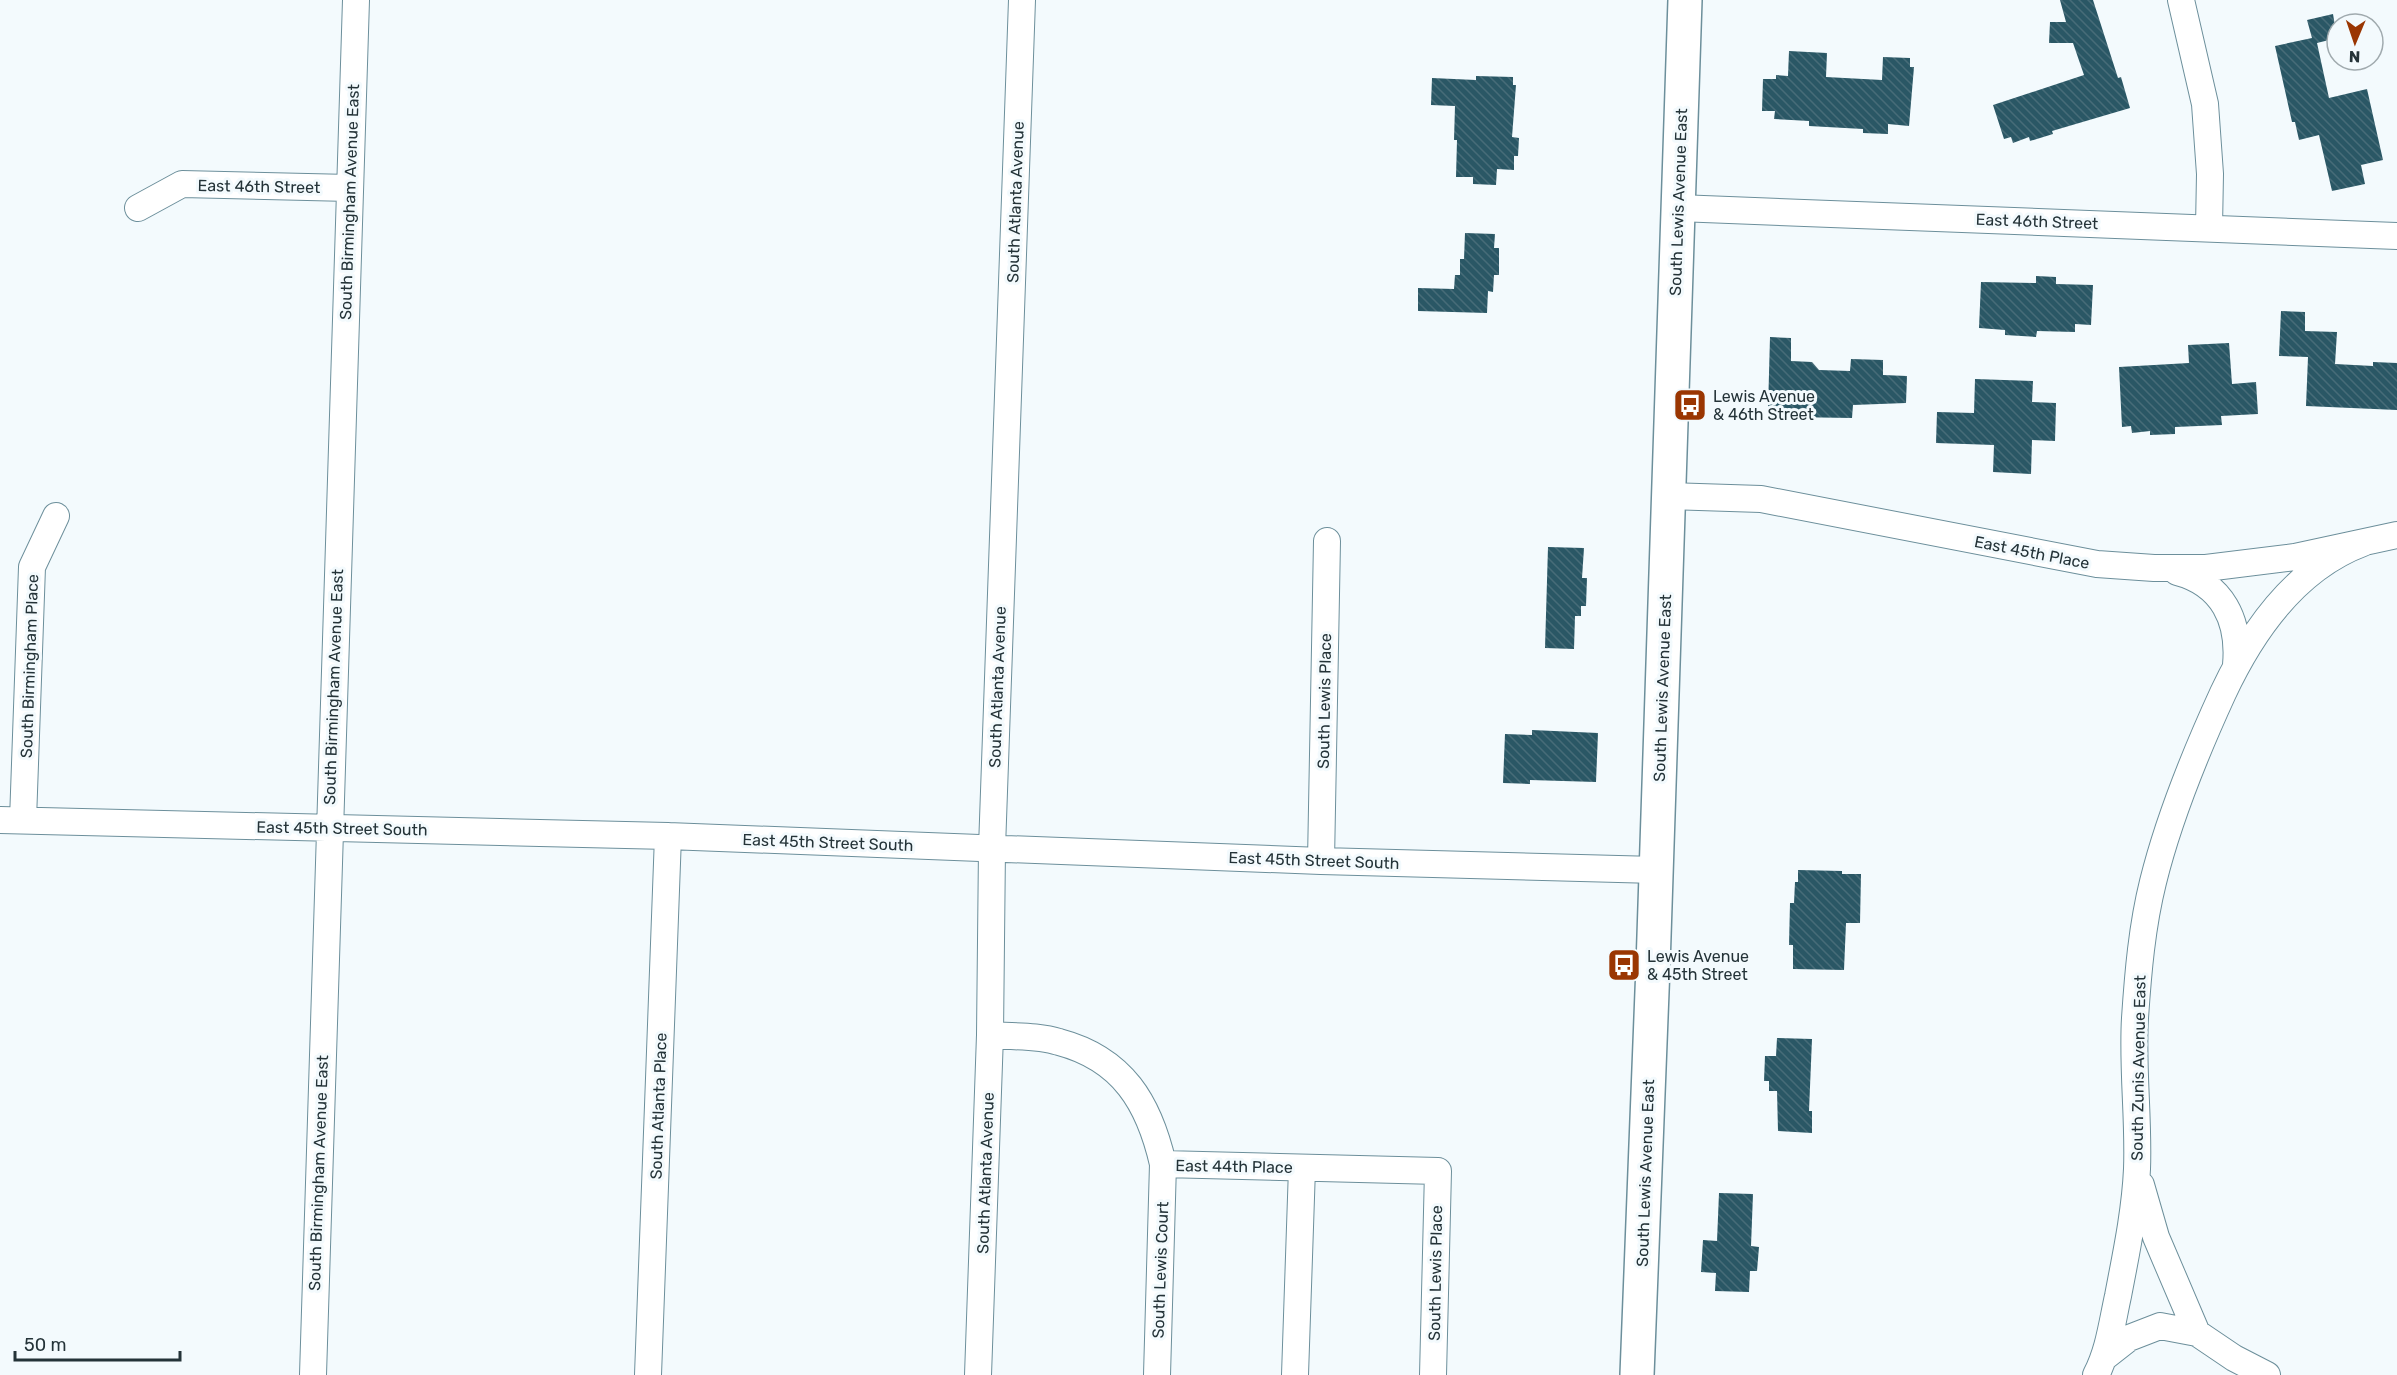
<svg xmlns="http://www.w3.org/2000/svg" width="2397" height="1375" font-family="Rubik,sans-serif">
  <style>
    .building { fill: url(#building-back-hatch) }
    .lines { fill: none; stroke-linecap: round; stroke-linejoin: round }
    .street-casing { stroke: #6c8f9b; stroke-width: 28 }
    .secondary-casing { stroke: #6c8f9b; stroke-width: 36 }
    .street { stroke: #fff; stroke-width: 26 }
    .secondary { stroke: #fff; stroke-width: 33 }
    .labels { text-anchor: middle; stroke-width: 6; stroke-linejoin: round; paint-order: stroke }
    .street-label { font-size: 16px; fill: #243338; stroke: #f3fafd }
    .poi-label { font-size: 16px; fill: #243338; stroke: #f3fafd; text-anchor: start }
  </style>
  <defs>
    <pattern id="building-back-hatch" width="6" height="6" patternUnits="userSpaceOnUse" patternTransform="scale(1.5)"><rect width="6" height="6" fill="#2a5765"/><path d="M-1 5l2 2M0 0l6 6M5-1l2 2" fill="none" stroke="#476c78"/></pattern>
  </defs>
  <rect width="100%" height="100%" fill="#f3fafd"/>
  <path class="building" d="M 2060,0 L 2093,0 L 2118,78 L 2121,77 L 2130,108 L 2052,131 L 2053,134 L 2030,141 L 2029,137 L 2013,143 L 2011,137 L 2004,139 L 1993,105 L 2084,75 L 2073,43 L 2049,43 L 2050,22 L 2066,22 Z
    M 2333,14 L 2337,38 L 2317,43 L 2329,98 L 2367,89 L 2383,160 L 2361,165 L 2365,184 L 2332,191 L 2319,135 L 2299,140 L 2295,122 L 2292,122 L 2275,46 L 2312,38 L 2307,20 Z
    M 1789,51 L 1827,53 L 1826,77 L 1882,80 L 1883,57 L 1910,58 L 1910,67 L 1914,67 L 1909,126 L 1888,124 L 1888,134 L 1863,133 L 1863,129 L 1809,126 L 1809,121 L 1774,119 L 1775,111 L 1762,111 L 1763,79 L 1776,79 L 1776,75 L 1788,76 Z
    M 1476,76 L 1513,77 L 1513,85 L 1516,85 L 1512,137 L 1519,138 L 1518,156 L 1514,156 L 1514,170 L 1497,169 L 1496,185 L 1473,184 L 1473,177 L 1456,177 L 1457,140 L 1454,140 L 1455,106 L 1431,105 L 1432,78 L 1476,80 Z
    M 1465,233 L 1495,234 L 1494,248 L 1499,248 L 1499,275 L 1494,275 L 1493,292 L 1488,291 L 1487,313 L 1418,311 L 1418,288 L 1454,289 L 1455,275 L 1460,275 L 1460,259 L 1464,259 Z
    M 2036,276 L 2056,277 L 2056,284 L 2093,285 L 2091,325 L 2075,324 L 2075,332 L 2037,331 L 2036,337 L 2005,335 L 2005,330 L 1979,328 L 1981,282 L 2036,283 Z
    M 2281,311 L 2305,312 L 2305,331 L 2337,332 L 2335,364 L 2373,366 L 2373,362 L 2397,363 L 2397,410 L 2306,406 L 2308,357 L 2279,356 Z
    M 1770,337 L 1791,338 L 1791,361 L 1812,362 L 1819,370 L 1850,371 L 1851,359 L 1883,360 L 1883,375 L 1907,376 L 1906,403 L 1853,405 L 1852,418 L 1788,417 L 1788,411 L 1768,410 Z
    M 2229,343 L 2232,384 L 2256,382 L 2258,414 L 2221,416 L 2222,425 L 2175,427 L 2175,434 L 2150,435 L 2150,431 L 2132,433 L 2131,426 L 2122,427 L 2119,367 L 2189,363 L 2188,345 Z
    M 1975,379 L 2033,381 L 2032,402 L 2056,403 L 2055,441 L 2032,440 L 2031,474 L 1993,472 L 1994,445 L 1936,443 L 1937,412 L 1974,413 Z
    M 1548,547 L 1584,548 L 1582,578 L 1587,578 L 1586,606 L 1581,606 L 1581,616 L 1575,616 L 1574,649 L 1545,648 Z
    M 1532,730 L 1598,733 L 1596,782 L 1530,780 L 1530,784 L 1503,783 L 1505,734 L 1532,735 Z
    M 1798,870 L 1842,871 L 1842,874 L 1861,874 L 1860,923 L 1846,923 L 1844,970 L 1793,969 L 1793,945 L 1789,945 L 1790,903 L 1794,903 L 1795,882 L 1798,882 Z
    M 1777,1038 L 1812,1039 L 1809,1111 L 1812,1111 L 1812,1133 L 1778,1131 L 1777,1091 L 1769,1091 L 1769,1081 L 1764,1081 L 1765,1056 L 1776,1056 Z
    M 1719,1193 L 1753,1194 L 1751,1246 L 1759,1247 L 1757,1271 L 1750,1271 L 1749,1292 L 1715,1291 L 1716,1273 L 1701,1272 L 1703,1240 L 1717,1241 Z"/>
  <g class="lines">
    <defs>
      <path id="street" d="M 2181,0 L 2205,104 L 2210,174 L 2209,227
        M 138,208 L 182,184 L 350,188
        M 1678,208 L 2397,236
        M 1668,496 L 1761,499 L 2097,564 L 2154,568 L 2206,568 L 2295,557 L 2397,535
        M 2177,572 C 2223,584 2240,621 2236,665
        M 0,820 L 668,836 L 1321,861 L 1656,870
        M 23,820 L 32,567 L 56,516
        M 1321,861 L 1327,541
        M 990,1035 C 1012,1037 1037,1035 1059,1042 C 1123,1059 1149,1103 1163,1164 L 1157,1375
        M 1163,1164 L 1438,1171 L 1433,1375
        M 2141,1185 L 2156,1237 L 2197,1333
        M 2106,1356 L 2129,1338 L 2160,1326 L 2197,1333 L 2234,1358 L 2267,1375
        M 313,1375 L 356,0
        M 648,1375 L 668,836
        M 978,1375 L 990,1035 L 992,848 L 1022,0
        M 1295,1375 L 1302,1168
        M 2096,1375 C 2109,1350 2112,1323 2118,1296 C 2126,1254 2135,1212 2137,1169 C 2139,1119 2132,1068 2135,1018 C 2138,973 2142,926 2153,882 C 2169,817 2195,754 2223,693 C 2252,631 2296,568 2363,543"/>
      <path id="secondary" d="M 1637,1375 L 1653,966 L 1685,0"/>
    </defs>
    <use href="#street" class="street-casing"/>
    <use href="#secondary" class="secondary-casing"/>
    <use href="#street" class="street"/>
    <use href="#secondary" class="secondary"/>
  </g>
  <defs>
    <symbol id="bus-square" viewBox="-11 -11 22 22"><rect x="-9" y="-9" width="18" height="18" rx="4" fill="#9a3602" stroke="#f3fafd"/><path d="M-5-6H5V4H4V6H2V4H-2V6H-4V4H-5ZM-3.5-4V0h7V-4ZM-3.5 1.2v1.5H-2V1.2ZM2 1.2v1.5H3.5V1.2Z" fill="#fff"/></symbol>
  </defs>
  <g fill-rule="evenodd">
    <use href="#bus-square" x="1671" y="386" width="38" height="38"/>
    <use href="#bus-square" x="1605" y="946" width="38" height="38"/>
  </g>
  <g class="labels">
    <g class="street-label">
      <text transform="translate(259 186) rotate(1)" y="6">East 46th Street</text>
      <text transform="translate(349 202) rotate(-88)" y="6">South Birmingham Avenue East</text>
      <text transform="translate(1015 202) rotate(-88)" y="6">South Atlanta Avenue</text>
      <text transform="translate(1678 202) rotate(-88)" y="6">South Lewis Avenue East</text>
      <text transform="translate(2037 221) rotate(2)" y="6">East 46th Street</text>
      <text transform="translate(2032 552) rotate(11)" y="6">East 45th Place</text>
      <text transform="translate(29 666) rotate(-88)" y="6">South Birmingham Place</text>
      <text transform="translate(333 687) rotate(-88)" y="6">South Birmingham Avenue East</text>
      <text transform="translate(997 687) rotate(-88)" y="6">South Atlanta Avenue</text>
      <text transform="translate(1662 688) rotate(-88)" y="6">South Lewis Avenue East</text>
      <text transform="translate(1324 701) rotate(-89)" y="6">South Lewis Place</text>
      <text transform="translate(342 828) rotate(1)" y="6">East 45th Street South</text>
      <text transform="translate(828 842) rotate(2)" y="6">East 45th Street South</text>
      <text transform="translate(1314 860) rotate(2)" y="6">East 45th Street South</text>
      <text transform="translate(2138 1068) rotate(-89)" y="6">South Zunis Avenue East</text>
      <text transform="translate(658 1106) rotate(-88)" y="6">South Atlanta Place</text>
      <text transform="translate(1234 1166) rotate(1)" y="6">East 44th Place</text>
      <text transform="translate(318 1173) rotate(-88)" y="6">South Birmingham Avenue East</text>
      <text transform="translate(985 1173) rotate(-88)" y="6">South Atlanta Avenue</text>
      <text transform="translate(1645 1173) rotate(-88)" y="6">South Lewis Avenue East</text>
      <text transform="translate(1160 1270) rotate(-88)" y="6">South Lewis Court</text>
      <text transform="translate(1435 1273) rotate(-89)" y="6">South Lewis Place</text>
    </g>
    <g class="poi-label">
      <text x="1713" y="402">Lewis Avenue<tspan x="1713" dy="18">&amp; 46th Street</tspan></text>
      <text x="1647" y="962">Lewis Avenue<tspan x="1647" dy="18">&amp; 45th Street</tspan></text>
    </g>
  </g>
  <g transform="translate(2355 42) rotate(182)"><circle r="28" fill="#f3fafd" stroke="#a0aaae" stroke-width="1.5"/>
  <path d="M0-4.5L10 22L0 15L-10 22Z" fill="#9a3602"/>
  <text y="-9" font-size="16" font-weight="bold" text-anchor="middle" fill="#243338">N</text>
  </g>
  <path d="M15 1351v9h165v-9" fill="none" stroke="#243338" stroke-width="3"/>
  <text x="24" y="1351" font-size="18" fill="#243338" stroke="#f3fafd" stroke-width="4.5" paint-order="stroke">50 m</text>
</svg>
